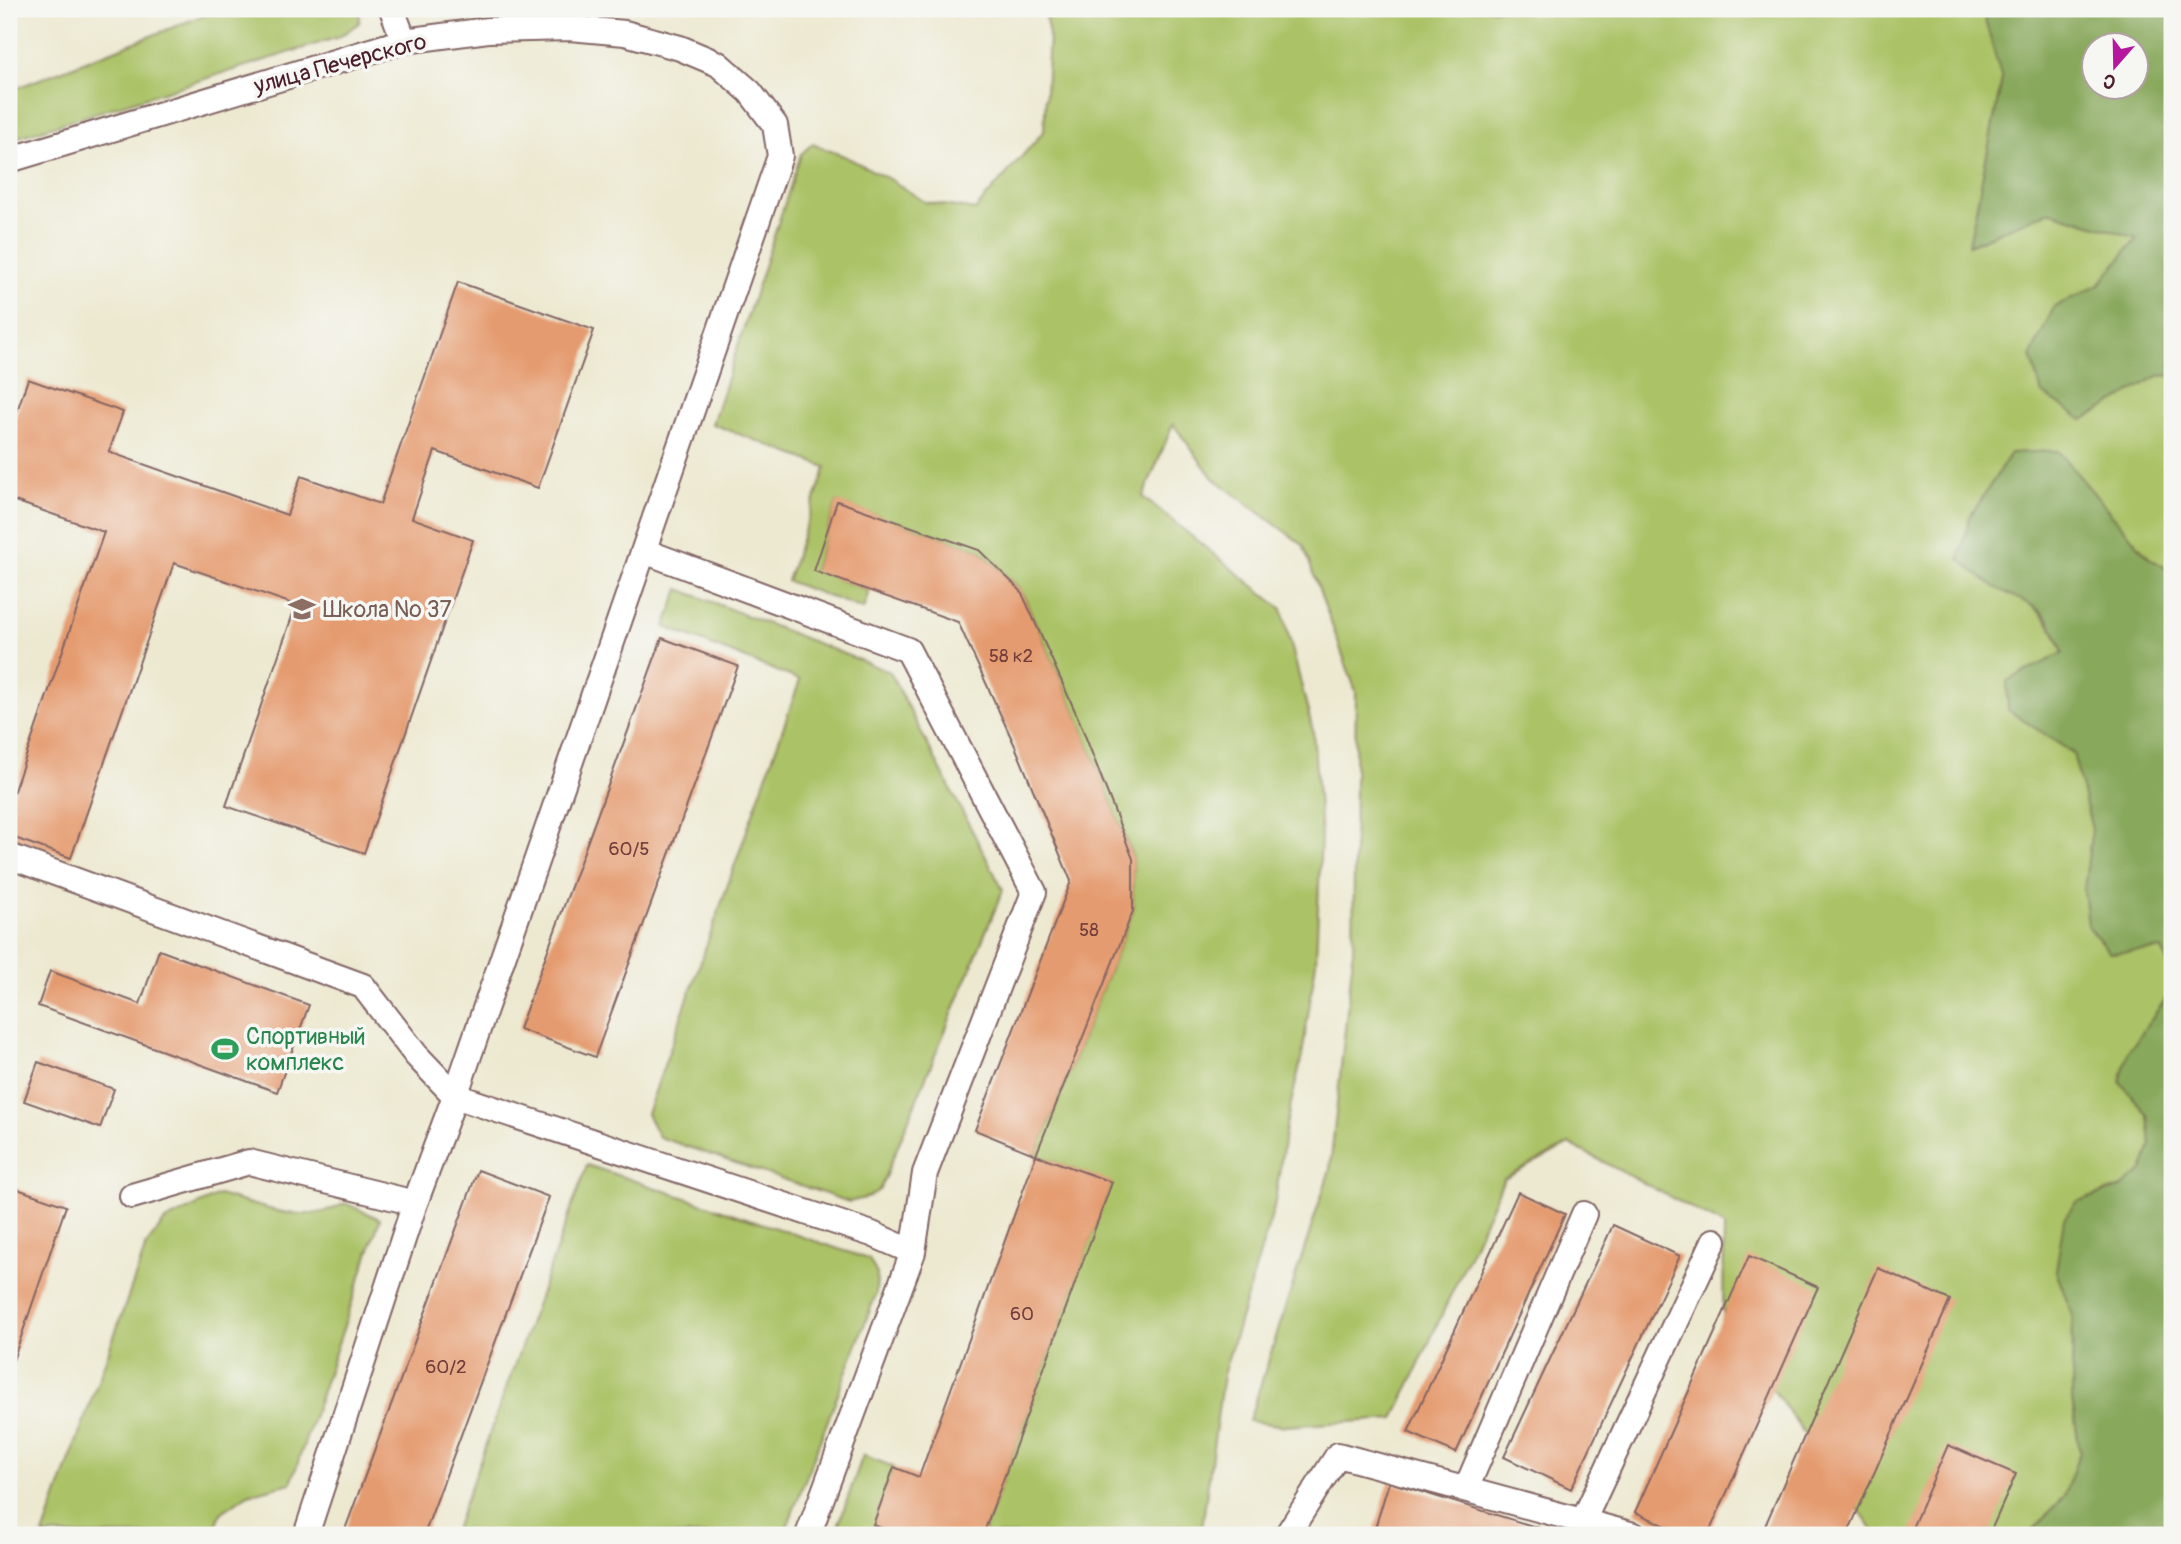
<svg xmlns="http://www.w3.org/2000/svg" width="2181" height="1544" font-family="Pangolin,sans-serif">
  <style>
    .green { fill: #abc266; stroke: #7a7048; stroke-width: 2 }
    .forest { fill: #88a85b; stroke: #696443; stroke-width: 2; fill-rule: evenodd }
    .building { fill: #e59b70 }
    .lines { fill: none; stroke-linecap: round; stroke-linejoin: round }
    .service-casing { stroke: #836665; stroke-width: 28 }
    .service { stroke: #fff; stroke-width: 24 }
    .labels { text-anchor: middle; stroke-width: 7; stroke-linejoin: round; paint-order: stroke }
    .number-label { font-size: 19px; fill: #713e3c }
    .street-label { font-size: 23px; fill: #4a1f2b; stroke: #f6f6f2 }
    .education-label { font-size: 23px; fill: #785e54; stroke: #f6f6f2; text-anchor: start }
    .leisure-label { font-size: 23px; fill: #27864d; stroke: #f6f6f2; text-anchor: start }
  </style>
  <rect width="100%" height="100%" fill="#f6f6f2"/>
  <filter id="ink" filterUnits="userSpaceOnUse"><feTurbulence type="fractalNoise" baseFrequency=".0143" numOctaves="2"/><feDisplacementMap in="SourceGraphic" scale="14" xChannelSelector="R" yChannelSelector="G"/><feConvolveMatrix kernelMatrix="1 2 1 2 8 2 1 2 1" color-interpolation-filters="sRGB"/></filter>
  <filter id="wash" filterUnits="userSpaceOnUse"><feTurbulence type="fractalNoise" baseFrequency=".00686" numOctaves="4" result="noise"/><feDisplacementMap in="SourceGraphic" scale="28" xChannelSelector="R" yChannelSelector="G"/><feGaussianBlur stdDeviation="1.57" result="paint"/><feColorMatrix in="noise" values="0 0 0 0 0 0 0 0 0 0 0 0 0 0 0 0 0 1.4 0 .05"/><feComposite in="paint" operator="in"/></filter>
  <g filter="url(#wash)">
    <rect width="100%" height="100%" fill="#ede9d1"/>
    <path class="green" d="M 220,9 L 361,9 L 359,23 L 339,37 L 9,140 L 9,91 Z
      M 1044,9 L 1982,9 L 2002,79 L 1969,245 L 2048,211 L 2137,238 L 2099,285 L 2054,307 L 2083,420 L 2158,376 L 2172,375 L 2172,572 L 2148,557 L 2057,451 L 2011,453 L 1970,517 L 1990,584 C 2030,602 2048,610 2063,653 L 2007,681 L 2008,710 L 2073,753 L 2092,829 L 2084,890 L 2110,953 L 2162,949 L 2172,973 L 2172,990 L 2155,1018 L 2148,1115 L 2151,1144 L 2143,1171 L 2122,1187 L 2076,1202 L 2056,1271 L 2073,1317 L 2072,1399 L 2080,1452 L 2064,1496 L 2029,1535 L 1877,1535 L 1723,1320 L 1724,1225 L 1569,1144 L 1504,1179 L 1394,1419 L 1285,1426 L 1249,1421 L 1330,1169 L 1353,955 L 1356,692 L 1303,545 L 1213,478 L 1173,424 L 1143,497 L 1282,609 L 1313,731 L 1321,834 L 1316,962 L 1302,1056 L 1287,1121 L 1274,1208 L 1223,1375 L 1201,1535 L 983,1535 L 1111,1183 L 1036,1155 L 1133,911 L 1133,858 L 1079,720 L 1021,590 L 979,550 L 837,502 L 814,570 L 869,591 L 863,609 L 787,581 L 826,467 L 712,424 L 801,154 L 812,144 L 844,156 L 893,181 L 925,202 L 975,210 L 1044,131 L 1049,35 Z
      M 679,589 L 890,672 L 1003,890 L 880,1189 L 869,1197 L 849,1202 L 659,1137 L 647,1114 L 800,680 L 665,627 Z
      M 587,1165 L 869,1259 L 877,1274 L 876,1294 L 784,1535 L 453,1535 Z
      M 218,1195 C 262,1205 302,1228 345,1203 L 380,1219 L 291,1483 L 248,1494 L 221,1513 L 213,1535 L 43,1535 L 147,1244 L 165,1221 Z
      M 863,1455 L 894,1467 L 874,1525 L 901,1535 L 839,1535 L 839,1523 Z"/>
    <path class="forest" d="M 1982,9 L 2172,9 L 2172,375 L 2158,376 L 2083,420 L 2042,393 L 2031,355 L 2054,307 L 2099,285 L 2137,238 L 2048,211 L 1969,245 L 2002,79 ZM 2094,46 L 2136,46 L 2136,88 L 2094,88 Z
      M 2058,451 L 2148,557 L 2172,572 L 2172,973 L 2162,949 L 2110,953 L 2088,926 L 2084,890 L 2092,829 L 2073,753 L 2008,710 L 2007,681 L 2063,653 C 2046,599 2030,609 1990,584 C 1979,577 1969,567 1959,559 L 1970,517 L 2011,453 Z
      M 2172,990 L 2172,1535 L 2029,1535 L 2064,1496 L 2080,1452 L 2072,1399 L 2073,1317 L 2056,1271 L 2064,1219 L 2076,1202 L 2122,1187 L 2143,1171 L 2151,1144 L 2148,1115 L 2120,1082 L 2128,1052 Z"/>
    <g id="blocks">
      <path class="building" d="M 458,282 L 594,330 L 538,488 L 435,451 L 412,518 L 473,540 L 364,853 L 226,806 L 296,605 L 174,563 L 71,858 L 9,836 L 9,805 L 104,532 L 9,499 L 9,415 L 15,417 L 28,379 L 123,412 L 109,452 L 287,515 L 301,476 L 380,504 Z
        M 837,501 L 979,550 L 1021,591 L 1079,720 L 1133,859 L 1133,911 L 1036,1155 L 975,1130 L 1071,881 L 1015,746 L 958,622 L 814,571 Z
        M 662,638 L 738,666 L 595,1057 L 519,1029 Z
        M 159,950 L 309,1005 L 277,1092 L 38,1006 L 50,971 L 140,1004 Z
        M 38,1062 L 114,1089 L 100,1128 L 24,1101 Z
        M 1036,1155 L 1112,1182 L 983,1535 L 901,1535 L 873,1525 L 894,1467 L 919,1477 Z
        M 478,1170 L 549,1197 L 424,1535 L 343,1535 Z
        M 9,1186 L 66,1206 L 9,1372 Z
        M 1518,1192 L 1565,1214 L 1456,1453 L 1408,1432 Z
        M 1613,1225 L 1680,1256 L 1571,1489 L 1504,1457 Z
        M 1749,1256 L 1818,1287 L 1708,1535 L 1686,1535 L 1635,1512 Z
        M 1878,1268 L 1950,1300 L 1847,1535 L 1761,1535 Z
        M 1948,1445 L 2016,1474 L 1989,1535 L 1909,1535 Z
        M 1389,1482 L 1562,1535 L 1373,1535 Z"/>
    </g>
  </g>
  <g filter="url(#ink)">
    <use href="#blocks" fill-opacity="0" stroke="#836665" stroke-width="2"/>
    <g class="lines">
      <defs>
        <path id="service" d="M 392,9 L 404,41
          M 9,160 L 404,41 L 488,30 L 570,28 L 625,33 L 680,48 L 718,64 L 750,92 L 775,125 L 780,156 L 455,1096 L 872,1234 L 913,1252 L 808,1535
          M 644,551 L 908,650 L 1034,892 L 925,1173 L 913,1252
          M 9,856 L 363,986 L 416,1055 L 455,1096 L 415,1203 L 249,1162 L 132,1196
          M 1466,1489 L 1584,1214
          M 1583,1521 L 1714,1241
          M 306,1535 L 415,1203
          M 1287,1535 L 1338,1455 L 1634,1535"/>
      </defs>
      <use href="#service" class="service-casing"/>
      <use href="#service" class="service"/>
    </g>
  </g>
  <defs>
    <symbol id="school-bare" viewBox="-9 -9 18 18"><path d="M0-5L7-2L0 1L-7-2ZM-4 1L0 2.5L4 1V4Q0 6-4 4Z" fill="#8d6e63" stroke="#f6f6f2" stroke-width="2.5" paint-order="stroke"/></symbol>
    <symbol id="stadium-bare" viewBox="-9 -9 18 18"><path d="M0-5a6.5 5 0 1 0 0 10a6.5 5 0 1 0 0-10ZM-3.5-1.8h7v3.6h-7Z" fill="#2e9e5b" stroke="#f6f6f2" stroke-width="2.5" paint-order="stroke"/></symbol>
  </defs>
  <g fill-rule="evenodd">
    <use href="#school-bare" x="283" y="590" width="38" height="38"/>
    <use href="#stadium-bare" x="206" y="1030" width="38" height="38"/>
  </g>
  <g class="labels">
    <g class="number-label">
      <text x="1011" y="662">58 к2</text>
      <text x="629" y="855">60/5</text>
      <text x="1089" y="936">58</text>
      <text x="1022" y="1320">60</text>
      <text x="446" y="1373">60/2</text>
    </g>
    <g class="street-label">
      <text transform="translate(340 63) rotate(-15)" y="8">улица Печерского</text>
    </g>
    <g class="education-label">
      <text x="323" y="617">Школа № 37</text>
    </g>
    <g class="leisure-label">
      <text x="246" y="1044">Спортивный<tspan x="246" dy="26">комплекс</tspan></text>
    </g>
  </g>
  <rect width="2181" height="1544" fill="none" stroke="#f6f6f2" stroke-width="35"/>
  <g transform="translate(2115 66) rotate(200)"><circle r="33" fill="#f6f6f2" stroke="#b1a0a2" stroke-width="2"/>
  <path d="M0-5L12 26L0 18L-12 26Z" fill="#b5179e"/>
  <text y="-10" font-size="19" font-weight="bold" text-anchor="middle" fill="#4a1f2b">С</text>
  </g>
</svg>
